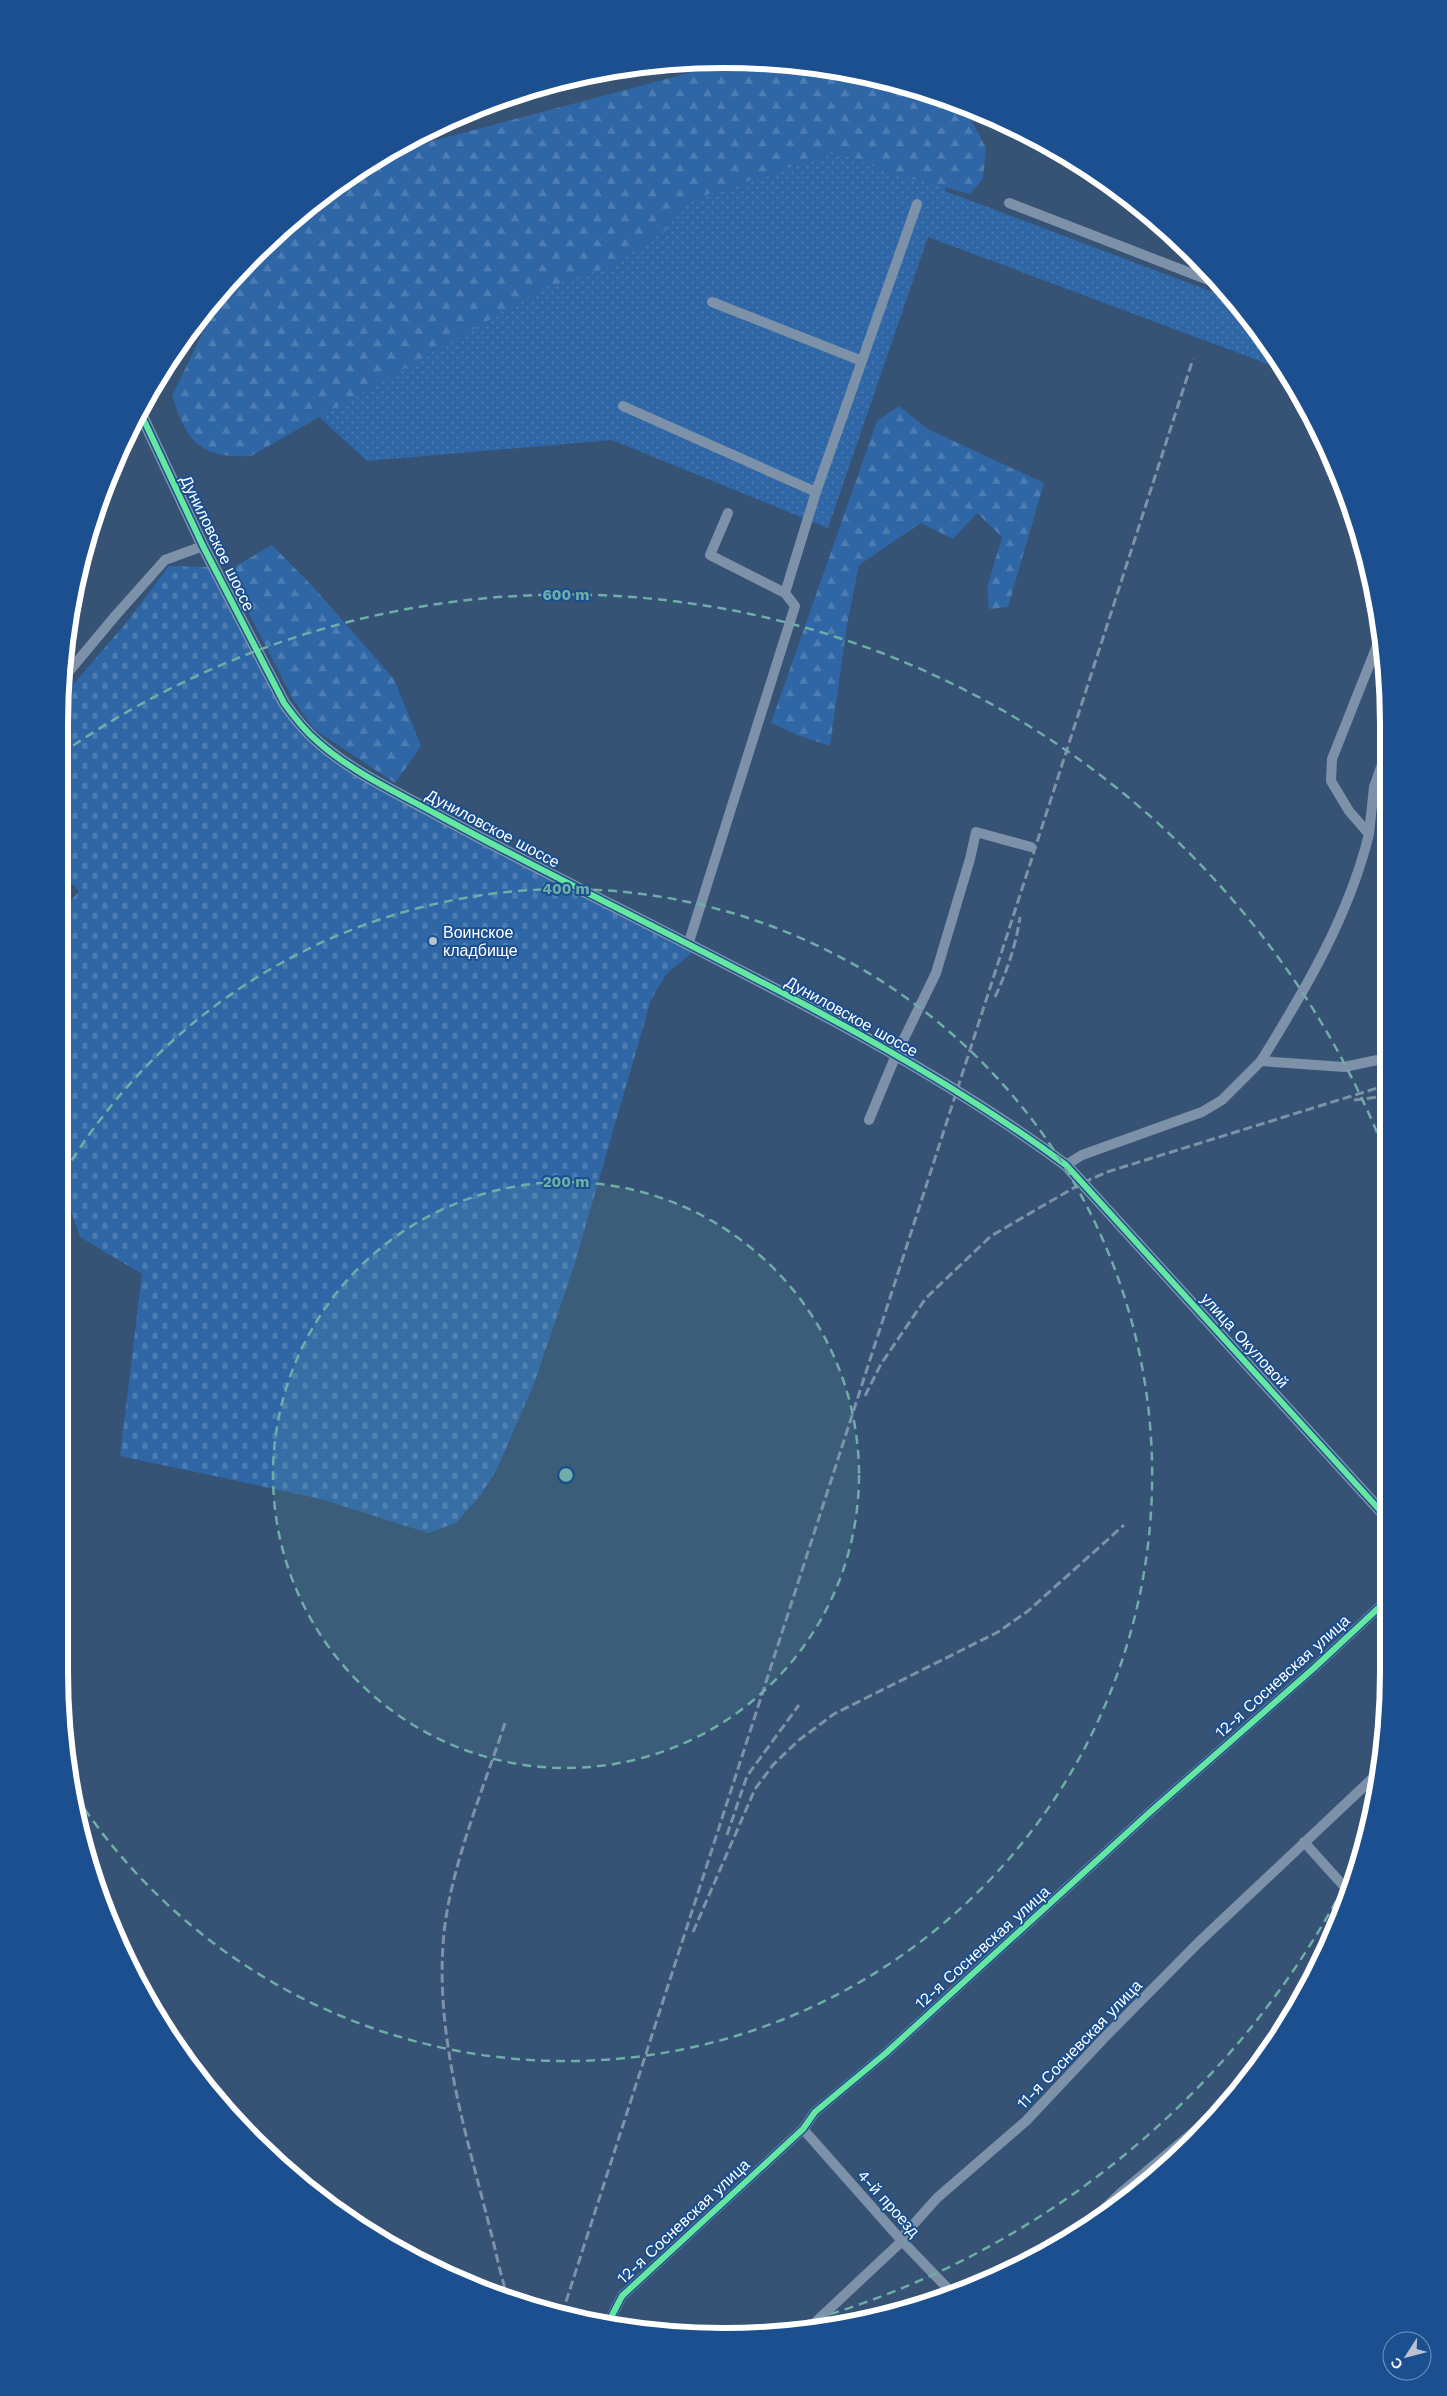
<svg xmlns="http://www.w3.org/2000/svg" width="1447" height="2396" font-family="'Work Sans',sans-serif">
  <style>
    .forest { fill: url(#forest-firs) }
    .cemetery { fill: url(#cemetery-stones) }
    .garden { fill: url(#garden-dots) }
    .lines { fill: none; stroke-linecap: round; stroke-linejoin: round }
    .minor { stroke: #7d92a8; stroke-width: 10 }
    .tertiary { stroke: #7d92a8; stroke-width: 12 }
    .rail { stroke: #7e92a7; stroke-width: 3; stroke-dasharray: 9 4; stroke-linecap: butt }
    .cycleway-casing { stroke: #1b4f8f; stroke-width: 9 }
    .cycleway { stroke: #66e7a1; stroke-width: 6 }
    .ring { fill: none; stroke: #6fada8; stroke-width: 2.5; stroke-dasharray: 9 6 }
    .poi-dot { fill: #b9c2ce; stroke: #1b4f8f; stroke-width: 2 }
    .labels { text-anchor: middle; stroke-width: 4; stroke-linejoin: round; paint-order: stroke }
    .street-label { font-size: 16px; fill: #fff; stroke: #1b4f8f }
    .poi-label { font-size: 16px; fill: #fff; stroke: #1b4f8f; text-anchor: start }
    .rim { fill: none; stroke: #fff; stroke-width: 6 }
    .centre { fill: #6fada8; stroke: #1b4f8f; stroke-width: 2.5 }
    .ring-label { font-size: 15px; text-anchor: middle; font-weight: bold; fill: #6fada8; stroke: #1b4f8f; stroke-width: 4; stroke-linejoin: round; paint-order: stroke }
  </style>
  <defs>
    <pattern id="forest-firs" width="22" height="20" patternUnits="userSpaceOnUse" patternTransform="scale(1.25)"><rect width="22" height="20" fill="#2f66a5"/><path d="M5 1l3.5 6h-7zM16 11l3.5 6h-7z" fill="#4e7db2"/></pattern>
    <pattern id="cemetery-stones" width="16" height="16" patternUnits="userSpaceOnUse" patternTransform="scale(1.25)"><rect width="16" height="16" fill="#2f66a5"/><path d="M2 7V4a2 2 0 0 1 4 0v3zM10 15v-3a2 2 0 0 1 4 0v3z" fill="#4e7db2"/></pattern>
    <pattern id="garden-dots" width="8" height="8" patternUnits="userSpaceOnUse" patternTransform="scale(1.25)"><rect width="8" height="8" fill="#2f66a5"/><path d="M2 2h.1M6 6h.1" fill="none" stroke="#4e7db2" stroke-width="1.8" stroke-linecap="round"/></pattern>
  </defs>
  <rect width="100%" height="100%" fill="#365274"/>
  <path class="forest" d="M 730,59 L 853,72 L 978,109 L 966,110 L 986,148 L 983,179 L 970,194 L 893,174 L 836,152 L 686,202 L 664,232 L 609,267 L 545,289 L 251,456 C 199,458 188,443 172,396 L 203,332 L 232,280 L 254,253 L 354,171 L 387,153 L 685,74 Z
    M 899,406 L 928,429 L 1044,483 L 1008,607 L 989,609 L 987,588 L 1002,537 L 977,513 L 953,539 L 921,523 L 859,565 L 847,625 L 830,746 L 800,736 L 771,723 L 877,421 Z
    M 272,545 L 316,590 L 394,679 L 421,746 L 395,783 L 314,729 L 294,701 L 236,589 L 231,569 Z"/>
  <path class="cemetery" d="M 169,566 L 212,567 L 311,743 L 330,760 L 546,878 L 693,952 L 666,974 L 651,1000 L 574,1266 L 534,1384 L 497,1469 L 480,1496 L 456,1523 L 428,1533 L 321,1499 L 120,1456 L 142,1274 L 80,1237 L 62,1186 L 61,912 L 79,891 L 61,873 L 60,700 L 126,623 Z"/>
  <path class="garden" d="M 836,152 L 893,174 L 945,187 L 945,191 L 1234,300 L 1284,370 L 928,237 L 828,528 L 612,440 L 367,461 L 319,417 L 545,288 L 609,267 L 664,232 L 686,202 Z"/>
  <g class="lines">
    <path class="minor" d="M 1009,203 L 1224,286
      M 712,302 L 862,361
      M 623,406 L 816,492 L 785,593
      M 816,492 L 917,204
      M 60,682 L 116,615 L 165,560 L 203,546
      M 1369,834 L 1374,787 L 1387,750
      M 688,945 L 795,606 L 785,593 L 710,555 L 728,513
      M 1261,1061 C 1305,990 1349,916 1369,834 L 1349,811 L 1331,781 L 1332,759 L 1380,638
      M 869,1120 L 896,1055 L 936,973 L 970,859 L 976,832 L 1031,847
      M 1066,1165 L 1082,1155 L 1202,1112 L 1222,1100 L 1261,1061 L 1344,1067 L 1387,1058
      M 1304,1842 L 1350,1893
      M 803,2129 L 902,2241 L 954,2295
      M 1085,2227 L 1123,2191 L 1222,2108
      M 607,2325 L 622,2296 L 803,2129 L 815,2112 L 886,2053 L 1149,1813 L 1314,1668 L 1387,1600
      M 805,2332 L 902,2241 L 904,2235 L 937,2198 L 1026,2121 L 1104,2038 L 1199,1942 L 1375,1776"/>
    <path class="tertiary" d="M 141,414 L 203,546 L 284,703 C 294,717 304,730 317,741 C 350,771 398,793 438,815 C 500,849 562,880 625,912 C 776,989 929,1064 1066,1165 L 1387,1518"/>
    <path class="rail" d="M 995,997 C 1007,971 1016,945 1020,917
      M 1354,1100 L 1387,1096
      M 865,1396 L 881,1364 L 926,1298 L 991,1236 L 1082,1183 L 1107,1172 L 1387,1085
      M 505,1723 C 483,1790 447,1875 443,1945 C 436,2049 472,2152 496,2253 C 499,2269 505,2285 507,2301
      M 727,1835 L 747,1776 L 799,1705
      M 693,1932 L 755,1789 L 773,1765 L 799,1740 L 834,1714 L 998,1632 L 1028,1611 L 1124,1525
      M 562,2314 L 1193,359"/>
    <defs>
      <path id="cycleway" d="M 141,414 L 203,546 L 284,703 C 294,717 304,730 317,741 C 350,771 398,793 438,815 C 500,849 562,880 625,912 C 776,989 929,1064 1066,1165 L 1387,1518
        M 607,2325 L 622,2296 L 803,2129 L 815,2112 L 886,2053 L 1149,1813 L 1314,1668 L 1387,1600"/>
    </defs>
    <use href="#cycleway" class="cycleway-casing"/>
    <use href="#cycleway" class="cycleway"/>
  </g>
  <circle cx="566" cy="1475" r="293" fill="#6fada8" fill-opacity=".12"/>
  <g class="ring">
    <circle cx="566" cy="1475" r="293"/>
    <path d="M64 1173A586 586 0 1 1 72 1790"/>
    <path d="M1357 1861A880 880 0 0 1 756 2334M61 754A880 880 0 0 1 1385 1152"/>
  </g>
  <circle class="poi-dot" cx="433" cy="941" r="5"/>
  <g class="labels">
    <g class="street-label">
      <text transform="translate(218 543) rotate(64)" y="6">Дуниловское шоссе</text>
      <text transform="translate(493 828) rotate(28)" y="6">Дуниловское шоссе</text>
      <text transform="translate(852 1016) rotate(29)" y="6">Дуниловское шоссе</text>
      <text transform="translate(1245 1340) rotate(48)" y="6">улица Окуловой</text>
      <text transform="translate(1282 1676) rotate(-42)" y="6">12-я Сосневская улица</text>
      <text transform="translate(982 1947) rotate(-42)" y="6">12-я Сосневская улица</text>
      <text transform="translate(1079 2044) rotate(-46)" y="6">11-я Сосневская улица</text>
      <text transform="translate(889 2203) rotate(48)" y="6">4-й проезд</text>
      <text transform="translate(683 2221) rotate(-43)" y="6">12-я Сосневская улица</text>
    </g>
    <g class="poi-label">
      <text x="443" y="938">Воинское<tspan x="443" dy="18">кладбище</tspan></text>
    </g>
  </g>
  <path d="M0 0H1447V2396H0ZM724 68H724A656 656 0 0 1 1380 724V1672A656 656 0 0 1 724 2328H724A656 656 0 0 1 68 1672V724A656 656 0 0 1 724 68Z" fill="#1b4f8f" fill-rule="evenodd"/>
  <path class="rim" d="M724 68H724A656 656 0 0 1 1380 724V1672A656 656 0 0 1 724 2328H724A656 656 0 0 1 68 1672V724A656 656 0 0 1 724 68Z"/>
  <circle cx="566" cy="1475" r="8" class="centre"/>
  <g class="ring-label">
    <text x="566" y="600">600 m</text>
    <text x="566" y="894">400 m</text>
    <text x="566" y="1187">200 m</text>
  </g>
  <g transform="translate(1407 2356) rotate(234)"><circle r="24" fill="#1b4f8f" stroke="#7695bc"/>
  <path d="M0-4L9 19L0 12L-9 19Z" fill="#b9c2ce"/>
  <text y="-8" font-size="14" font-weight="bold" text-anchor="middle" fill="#ffffff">С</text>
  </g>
</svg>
